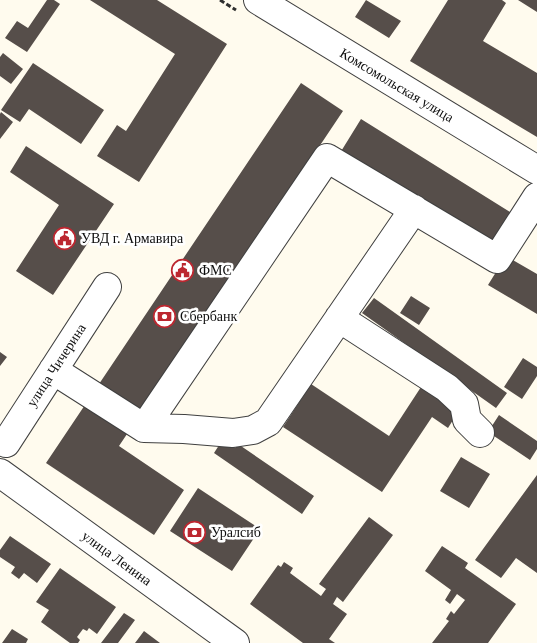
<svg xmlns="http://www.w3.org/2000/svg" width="537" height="643" font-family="'Times New Roman',serif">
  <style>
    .building { fill: #564e4a }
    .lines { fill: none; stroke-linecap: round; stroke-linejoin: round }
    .minor-casing { stroke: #404040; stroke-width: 30 }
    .path { stroke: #2f2f2f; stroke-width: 3; stroke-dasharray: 5 2.5; stroke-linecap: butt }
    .minor { stroke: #fff; stroke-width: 28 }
    .labels { text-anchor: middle; stroke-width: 5; stroke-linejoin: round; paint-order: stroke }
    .street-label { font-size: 14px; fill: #0d0d0d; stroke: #fff }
    .poi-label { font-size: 14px; fill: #0d0d0d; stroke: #fff; text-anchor: start }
  </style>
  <rect width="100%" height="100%" fill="#fffbee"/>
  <path class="building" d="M 47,0 L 54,0 L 60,4 L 27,52 L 5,38 L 17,21 L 28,28 Z
    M 90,0 L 157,0 L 227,44 L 139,182 L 97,156 L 117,125 L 126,131 L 175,54 Z
    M 366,0 L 401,21 L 389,38 L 355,17 Z
    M 448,0 L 502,0 L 506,3 L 483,41 L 537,73 L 537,137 L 410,61 Z
    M 518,0 L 537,0 L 537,12 Z
    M 3,53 L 23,69 L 11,84 L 0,76 L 0,57 Z
    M 33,63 L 104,110 L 81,144 L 29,109 L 20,122 L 1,110 Z
    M 301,83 L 343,111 L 119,446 L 184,490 L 154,535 L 46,463 Z
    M 1,112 L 13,122 L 0,139 L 0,114 Z
    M 361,119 L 518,217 L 496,251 L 340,153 Z
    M 26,146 L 114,204 L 53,295 L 16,271 L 59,205 L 10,172 Z
    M 506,256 L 537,274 L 537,314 L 488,285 Z
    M 411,296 L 430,308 L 419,325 L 400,313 Z
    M 374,298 L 507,393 L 496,408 L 362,313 Z
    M 0,352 L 7,357 L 0,366 Z
    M 523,358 L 537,367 L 537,376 L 522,399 L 504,387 Z
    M 311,384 L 389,436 L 421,387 L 458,412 L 448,428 L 432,417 L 382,492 L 283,427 Z
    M 499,415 L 537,441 L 537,449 L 530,460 L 488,432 Z
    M 223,439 L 235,448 L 238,444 L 314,496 L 302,514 L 214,453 Z
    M 461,457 L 490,474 L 469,508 L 440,491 Z
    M 537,475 L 537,573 L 516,558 L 501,578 L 475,560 Z
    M 198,488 L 260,529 L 232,571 L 170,531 Z
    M 369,517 L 393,535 L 343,602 L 337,597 L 333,604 L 347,614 L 329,639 L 335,643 L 303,643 L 250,604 L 278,565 L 281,567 L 284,562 L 293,568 L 290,573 L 321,596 L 326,589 L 319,584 Z
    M 10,536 L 51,564 L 37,583 L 24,573 L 19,579 L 11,573 L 15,567 L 0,557 L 0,550 Z
    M 442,546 L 468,563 L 465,568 L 516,604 L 488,643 L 432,643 L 449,621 L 446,619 L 451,611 L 454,614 L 465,600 L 457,594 L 450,604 L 445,600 L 451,590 L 425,571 Z
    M 60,568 L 116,607 L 97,634 L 89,628 L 87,631 L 83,629 L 77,637 L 80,640 L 78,643 L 70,643 L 41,622 L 49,610 L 36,602 Z
    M 124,613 L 135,620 L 118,643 L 101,643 Z
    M 12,629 L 28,639 L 26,643 L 2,643 Z
    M 144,631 L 160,643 L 135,643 Z"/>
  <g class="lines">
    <defs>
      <path id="minor" d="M 258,0 L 537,170
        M 339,318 L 447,388 L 464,404 L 467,420 L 480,433
        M 53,370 L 144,428 L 327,158 L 497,259 L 537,197
        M 144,428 L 184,429 L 233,433 L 253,430 L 268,422 L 414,209
        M 6,443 L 107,287
        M 0,473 L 235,643"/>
    </defs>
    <use href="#minor" class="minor-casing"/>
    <path class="path" d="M 220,0 L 236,10"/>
    <use href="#minor" class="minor"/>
  </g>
  <defs>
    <symbol id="civic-ring" viewBox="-11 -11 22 22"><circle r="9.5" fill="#fff" stroke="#bc2730" stroke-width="1.5"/><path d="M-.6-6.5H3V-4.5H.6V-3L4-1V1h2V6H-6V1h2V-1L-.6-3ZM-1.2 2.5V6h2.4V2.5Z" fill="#bc2730"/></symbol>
    <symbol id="bank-ring" viewBox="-11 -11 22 22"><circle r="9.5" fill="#fff" stroke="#bc2730" stroke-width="1.5"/><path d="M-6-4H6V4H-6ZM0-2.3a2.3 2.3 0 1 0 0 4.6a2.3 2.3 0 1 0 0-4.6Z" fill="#bc2730"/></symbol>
  </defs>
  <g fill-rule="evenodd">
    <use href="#civic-ring" x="52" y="226" width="25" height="25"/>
    <use href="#civic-ring" x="170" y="258" width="25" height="25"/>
    <use href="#bank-ring" x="152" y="304" width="25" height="25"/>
    <use href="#bank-ring" x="182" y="520" width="25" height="25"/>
  </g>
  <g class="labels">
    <g class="street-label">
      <text transform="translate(397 85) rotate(31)" y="5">Комсомольская улица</text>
      <text transform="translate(56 365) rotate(-57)" y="5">улица Чичерина</text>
      <text transform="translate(117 558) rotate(36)" y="5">улица Ленина</text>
    </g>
    <g class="poi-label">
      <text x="81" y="243">УВД г. Армавира</text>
      <text x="199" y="275">ФМС</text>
      <text x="180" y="321">Сбербанк</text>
      <text x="211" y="537">Уралсиб</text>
    </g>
  </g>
</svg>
